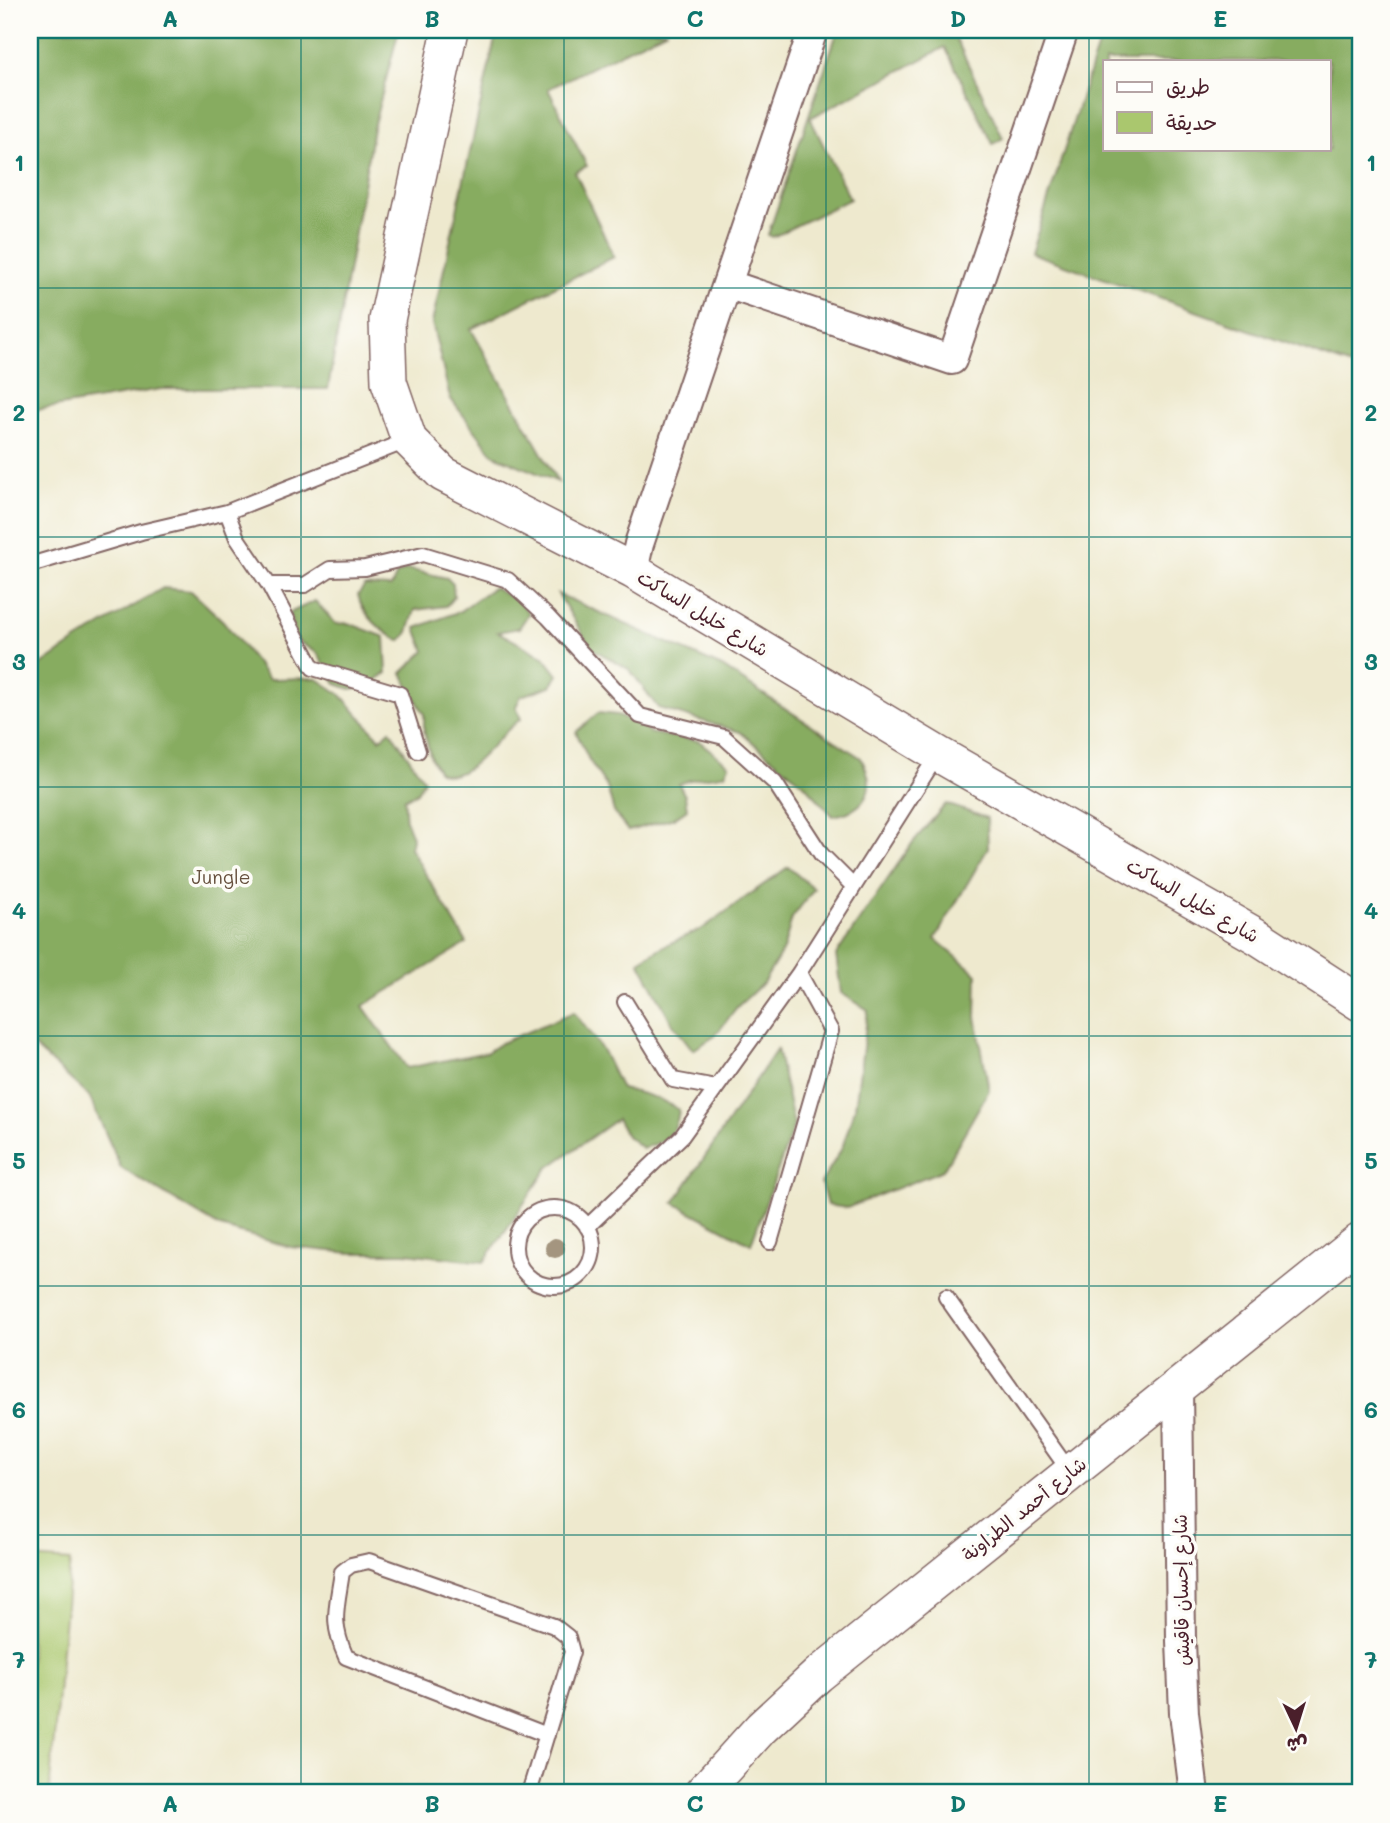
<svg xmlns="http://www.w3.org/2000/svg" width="1390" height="1823" font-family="Mali,'Playpen Sans Arabic',sans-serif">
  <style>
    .green { fill: #aac76e; stroke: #7a734c; stroke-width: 2 }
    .forest { fill: #87ac61; stroke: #686646; stroke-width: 2; fill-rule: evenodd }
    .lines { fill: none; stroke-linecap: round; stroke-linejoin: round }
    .service-casing { stroke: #836664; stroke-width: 18 }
    .minor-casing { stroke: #836664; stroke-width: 32 }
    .tertiary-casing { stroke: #836664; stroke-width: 38 }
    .service { stroke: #fff; stroke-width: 14 }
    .minor { stroke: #fff; stroke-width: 28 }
    .tertiary { stroke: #fff; stroke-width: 35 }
    .tree { fill: #a4957f }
    .grid { fill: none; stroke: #0f766e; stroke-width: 2; stroke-opacity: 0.55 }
    .labels { text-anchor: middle; stroke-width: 7; stroke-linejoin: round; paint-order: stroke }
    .street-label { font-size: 19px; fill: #4a1f2b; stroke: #fdfcf7 }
    .park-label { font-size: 19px; fill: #67513f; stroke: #fdfcf7 }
    .neatline { fill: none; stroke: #0f766e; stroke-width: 2.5 }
    .grid-label { font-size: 23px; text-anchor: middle; font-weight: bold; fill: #0f766e }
  </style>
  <rect width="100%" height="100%" fill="#fdfcf7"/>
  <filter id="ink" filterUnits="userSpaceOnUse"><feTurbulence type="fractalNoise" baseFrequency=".0143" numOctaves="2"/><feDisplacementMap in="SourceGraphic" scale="14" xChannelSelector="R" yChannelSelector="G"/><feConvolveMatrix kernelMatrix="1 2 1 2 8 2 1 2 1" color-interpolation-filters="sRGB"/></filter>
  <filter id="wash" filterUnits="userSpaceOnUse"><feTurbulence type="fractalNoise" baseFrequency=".00686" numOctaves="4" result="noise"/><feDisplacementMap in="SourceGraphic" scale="28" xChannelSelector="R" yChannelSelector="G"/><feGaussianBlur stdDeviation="1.57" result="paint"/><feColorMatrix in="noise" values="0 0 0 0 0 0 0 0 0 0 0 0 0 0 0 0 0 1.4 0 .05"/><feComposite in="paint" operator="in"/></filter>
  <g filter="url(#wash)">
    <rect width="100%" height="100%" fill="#eee9ce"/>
    <path class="green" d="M 30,1558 L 70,1561 L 49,1793 L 30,1793 Z"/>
    <path class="forest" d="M 30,30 L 399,30 L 373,128 L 328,389 L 161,389 L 30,411 Z
      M 497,30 L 667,30 L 548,89 L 587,166 L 575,172 L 614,257 L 471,329 L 558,482 L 494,455 L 450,398 L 432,323 Z
      M 838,30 L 952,30 L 1003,138 L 993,144 L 945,47 L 810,118 L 850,199 L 773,237 L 768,235 Z
      M 1103,30 L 1360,30 L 1360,369 L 1031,253 ZM 1105,61 L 1329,61 L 1329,149 L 1105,149 Z
      M 407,569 L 447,578 L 453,584 L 454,597 L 446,606 L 415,610 L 408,632 L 401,641 C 383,633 362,615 358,595 L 365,586 L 391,587 L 397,574 Z
      M 494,587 L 518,601 L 529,613 L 519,628 L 498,632 L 544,657 L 558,675 L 551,686 L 521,696 L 516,707 L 521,719 C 500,733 479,767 456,774 C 450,776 445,774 439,772 L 431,758 L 424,731 L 424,714 L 402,673 L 425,651 L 416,628 L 460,611 Z
      M 163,588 L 191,591 L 223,621 L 269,679 L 316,678 L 340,694 L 380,739 L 390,730 L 424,780 L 417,792 L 404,799 C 406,806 404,818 407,824 C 411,836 414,834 410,848 L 467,943 L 363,1006 L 407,1068 L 487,1052 L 501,1043 L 574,1012 L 603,1051 L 621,1089 C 643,1093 661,1098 679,1110 C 676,1136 666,1142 642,1148 L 627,1136 L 617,1119 L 548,1168 L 484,1262 L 406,1253 L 351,1253 L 290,1247 L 220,1227 L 121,1168 L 89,1096 L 30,1043 L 30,673 L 76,641 Z
      M 558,594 L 722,667 L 861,758 C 864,764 868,773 869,780 C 871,803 852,813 833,816 L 805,785 L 740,732 L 658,708 L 630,670 L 591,648 Z
      M 315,601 L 336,624 L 348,623 L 385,637 L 387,673 L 369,686 L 350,689 L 336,684 L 317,653 L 296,640 L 289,613 Z
      M 598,713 L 618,715 L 641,725 L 650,733 L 699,741 L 729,765 L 725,774 C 709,778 693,777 679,784 L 685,796 L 687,809 L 674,818 L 628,831 L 614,812 L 607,787 L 589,760 L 576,732 Z
      M 946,804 L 987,818 L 988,848 L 935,939 L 977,974 L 976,1017 L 989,1090 L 943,1170 L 847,1208 L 827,1205 L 821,1183 L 842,1148 L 855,1108 L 868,1010 L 841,993 L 836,955 L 913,842 Z
      M 788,867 L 814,889 L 792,918 L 783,950 L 763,983 L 737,1007 L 715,1036 L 693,1050 L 672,1023 L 639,961 L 664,946 L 702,929 Z
      M 777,1049 L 794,1125 L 751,1244 L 674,1203 Z"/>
  </g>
  <g filter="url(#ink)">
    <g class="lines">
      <defs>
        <path id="service" d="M 227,512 L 237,538 L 269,585 L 305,585 L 330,569 L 365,568 L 423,554 L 508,580 L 548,617 L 640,716 L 724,737 L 775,783 L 821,854 L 853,886
          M 30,565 L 141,532 L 227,512 L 409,440
          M 269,585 L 313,668 L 400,694 L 418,751
          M 625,1002 L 673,1080 L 716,1088
          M515 1247a39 39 0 1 1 78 0a39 39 0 1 1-78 0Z
          M 587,1227 L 682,1136 L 799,973 L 938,754
          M 770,1242 L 831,1031 L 799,973
          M 946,1297 L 1070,1472
          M 529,1793 L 572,1652 L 568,1637 L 554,1626 L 369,1561 L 351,1565 L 342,1572 C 337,1607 330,1622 346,1657 L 547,1735"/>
        <path id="minor" d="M 727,284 L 952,360 L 1064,30
          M 633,571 L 639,544 L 813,30
          M 1178,1386 L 1181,1641 L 1184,1713 L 1194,1793"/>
        <path id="tertiary" d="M 450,30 L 387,320 L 389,382 L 409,440 L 443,474 L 633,571 L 938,754 L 1258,937 L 1360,1003
          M 702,1793 L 761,1728 L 818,1675 L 1360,1241"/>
      </defs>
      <use href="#service" class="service-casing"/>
      <use href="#minor" class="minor-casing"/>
      <use href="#tertiary" class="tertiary-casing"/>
      <use href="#service" class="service"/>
      <use href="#minor" class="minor"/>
      <use href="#tertiary" class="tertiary"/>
    </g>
    <circle class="tree" cx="555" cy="1248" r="10"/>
  </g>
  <path class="grid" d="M 301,30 L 301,1793M 564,30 L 564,1793M 826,30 L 826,1793M 1089,30 L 1089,1793M 30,288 L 1360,288M 30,537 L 1360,537M 30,787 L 1360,787M 30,1036 L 1360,1036M 30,1286 L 1360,1286M 30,1535 L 1360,1535"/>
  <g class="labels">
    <g class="street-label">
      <text transform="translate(703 613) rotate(31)" y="7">شارع خليل الساكت</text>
      <text transform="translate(1193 900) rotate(30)" y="7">شارع خليل الساكت</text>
      <text transform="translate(1024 1509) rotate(-39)" y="7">شارع أحمد الطراونة</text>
      <text transform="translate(1181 1590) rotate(-91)" y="7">شارع إحسان قاقيش</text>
    </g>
    <g class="park-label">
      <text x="221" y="884">Jungle</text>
    </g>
  </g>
  <rect width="1390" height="1823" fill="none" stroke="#fdfcf7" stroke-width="77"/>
  <rect x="1103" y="60" width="228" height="91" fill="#fdfcf7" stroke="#b5a4a5" stroke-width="2"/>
  <rect x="1117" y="82" width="35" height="10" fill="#ffffff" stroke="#b5a4a5" stroke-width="2"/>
  <text x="1166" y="94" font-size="21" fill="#4a1f2b">طريق</text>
  <rect x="1117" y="112" width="35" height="21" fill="#aac76e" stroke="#b5a4a5" stroke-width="2"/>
  <text x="1166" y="130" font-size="21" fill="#4a1f2b">حديقة</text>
  <g transform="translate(1296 1728) rotate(176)" stroke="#fdfcf7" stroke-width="5" paint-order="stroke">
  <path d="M0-5L12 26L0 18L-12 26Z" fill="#4a1f2b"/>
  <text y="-10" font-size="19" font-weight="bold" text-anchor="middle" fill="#4a1f2b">ش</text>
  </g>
  <rect x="38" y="38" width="1314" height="1746" class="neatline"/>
  <g class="grid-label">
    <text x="170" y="27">A</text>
    <text x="432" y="27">B</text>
    <text x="695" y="27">C</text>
    <text x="958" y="27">D</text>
    <text x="1220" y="27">E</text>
    <text x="19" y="171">1</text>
    <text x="1371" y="171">1</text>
    <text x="19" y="421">2</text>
    <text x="1371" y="421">2</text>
    <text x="19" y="670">3</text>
    <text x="1371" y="670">3</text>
    <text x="19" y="919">4</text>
    <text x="1371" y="919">4</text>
    <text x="19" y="1169">5</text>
    <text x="1371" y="1169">5</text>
    <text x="19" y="1418">6</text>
    <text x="1371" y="1418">6</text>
    <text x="19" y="1668">7</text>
    <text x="1371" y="1668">7</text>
    <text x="170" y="1812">A</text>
    <text x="432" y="1812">B</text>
    <text x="695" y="1812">C</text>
    <text x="958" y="1812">D</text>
    <text x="1220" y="1812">E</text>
  </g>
</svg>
